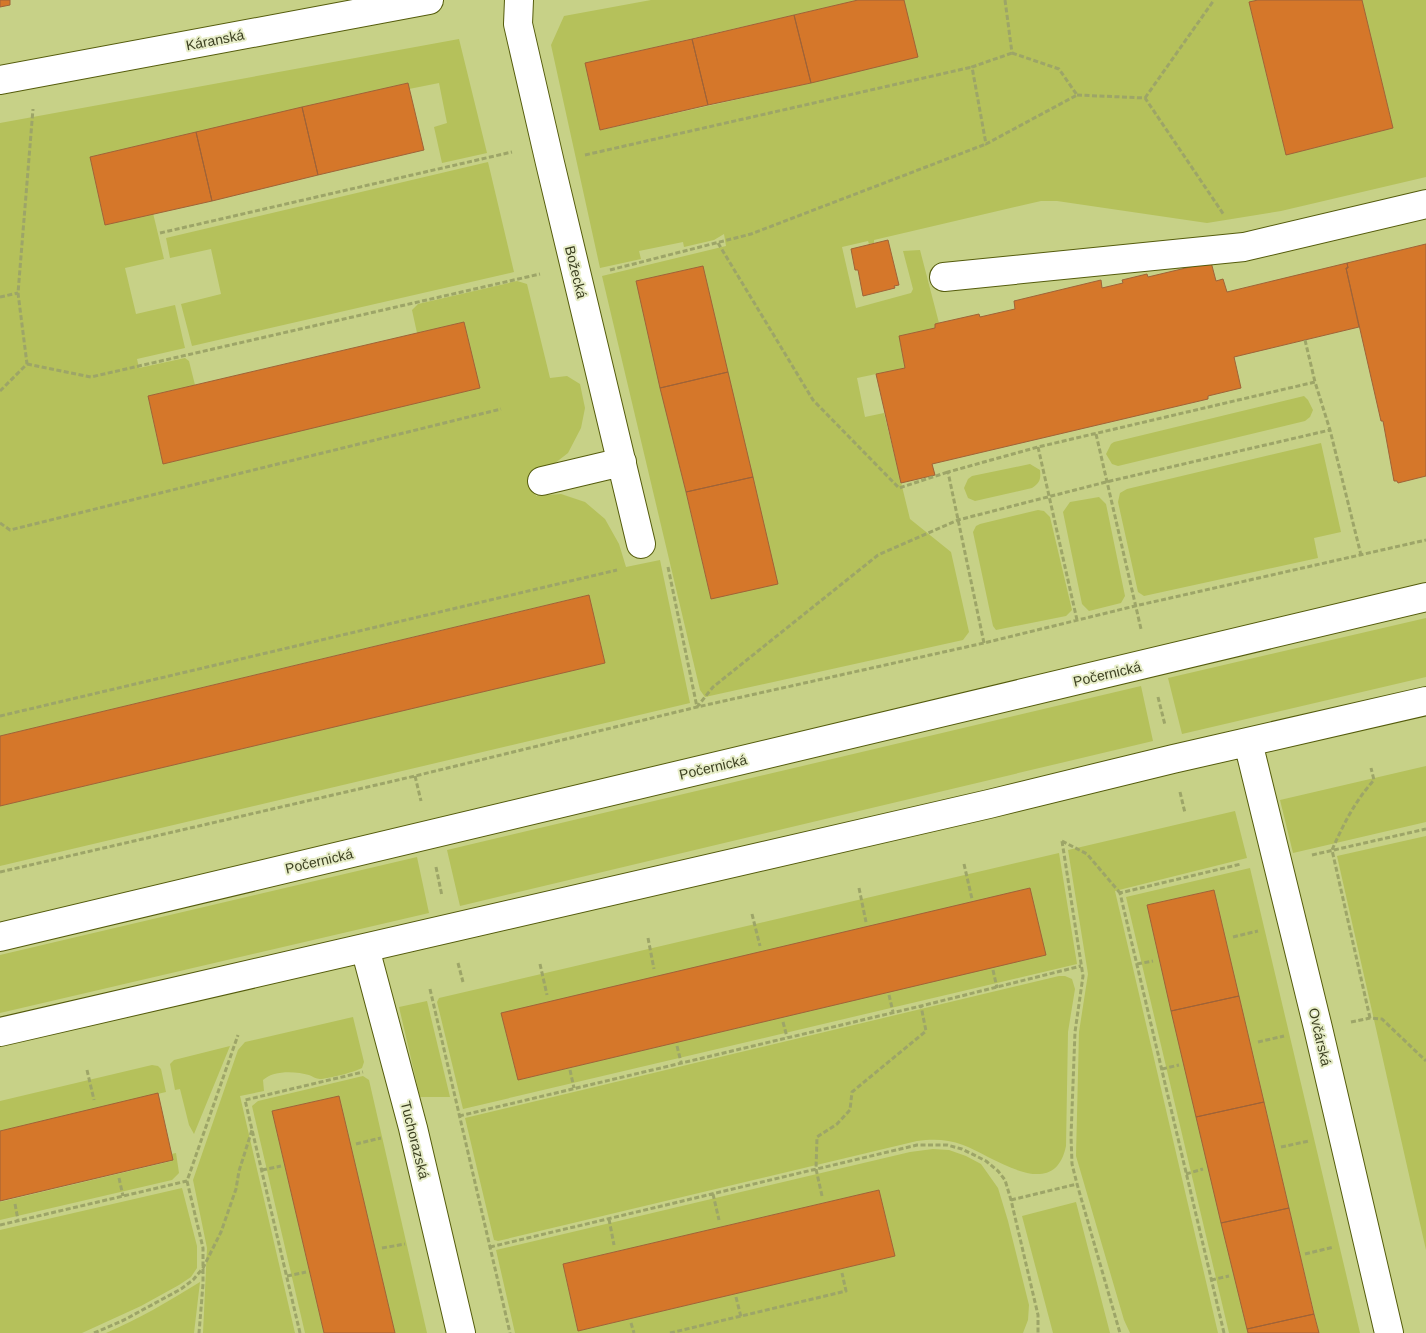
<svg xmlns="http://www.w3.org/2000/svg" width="1426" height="1333" font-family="Arial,sans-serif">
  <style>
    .green { fill: #b5c15b; fill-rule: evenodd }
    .building { fill: #d5772a; stroke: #9f6338 }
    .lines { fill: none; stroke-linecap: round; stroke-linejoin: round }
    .minor-casing { stroke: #555c0c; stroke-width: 30 }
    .path { stroke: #9da568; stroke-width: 3; stroke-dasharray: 5 2.5; stroke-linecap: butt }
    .minor { stroke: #fff; stroke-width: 28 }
    .labels { text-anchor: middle; stroke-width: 4; stroke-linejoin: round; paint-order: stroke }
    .street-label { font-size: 14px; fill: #3c4021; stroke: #e8eec9 }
  </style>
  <rect width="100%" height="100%" fill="#c7d187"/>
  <path class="green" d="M 651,0 L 858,0 L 586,63 L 601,130 L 811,83 L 904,0 L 1258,0 L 1249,2 L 1286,155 L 1393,128 L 1362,0 L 1426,0 L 1426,177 L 1281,211 L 1207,223 L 1057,201 L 1041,201 L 874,240 L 874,243 L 869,244 L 868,241 L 842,247 L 856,308 L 911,293 L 913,289 L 903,251 L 920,250 L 939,323 L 935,324 L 935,328 L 899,336 L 905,368 L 857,378 L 865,417 L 884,413 L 910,519 L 951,552 L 969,632 L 963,640 L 705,697 L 700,690 L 602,276 L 726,246 L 724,234 L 714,240 L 684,247 L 683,242 L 639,251 L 641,259 L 600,268 L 551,45 L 564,16 ZM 703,266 L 711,599 L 636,281 Z
    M 459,39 L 487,153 L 442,163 L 434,127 L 447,123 L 439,83 L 409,89 L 407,83 L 90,157 L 105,225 L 153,213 L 164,259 L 125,268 L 136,314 L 175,305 L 185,348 L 137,359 L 139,368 L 185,358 L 189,361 L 195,385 L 148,396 L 163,464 L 479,388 L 464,322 L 417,333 L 412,310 L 418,304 L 517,281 L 527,284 L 550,378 L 567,376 L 580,384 L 585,408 L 581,428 L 568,453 L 550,467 L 531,476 L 536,496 L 561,494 L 585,502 L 605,519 L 619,544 L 626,567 L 660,560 L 690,703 L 0,866 L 0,806 L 605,663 L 588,595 L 0,736 L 0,123 Z
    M 488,162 L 514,272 L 192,346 L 181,304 L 221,294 L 211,249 L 170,258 L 166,238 Z
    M 1304,396 L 1308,400 L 1313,410 L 1310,417 L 1305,421 L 1118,466 L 1112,464 L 1106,454 L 1111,444 L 1114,442 Z
    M 1321,443 L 1341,532 L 1314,538 L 1318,558 L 1144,596 L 1138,592 L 1118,502 L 1120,493 L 1127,489 Z
    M 1030,464 L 1040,470 C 1041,479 1040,483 1032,488 L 975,501 L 968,498 L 964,488 L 968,479 L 972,476 Z
    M 1099,497 L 1106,504 L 1125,596 L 1121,603 L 1089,611 L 1082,604 L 1063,512 L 1070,502 Z
    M 1038,510 L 1044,511 L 1050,517 L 1072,610 L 1066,616 L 996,630 L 993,626 L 973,532 L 976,526 L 980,524 Z
    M 1426,618 L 1426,677 L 1182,734 L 1168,678 Z
    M 1141,686 L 1153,741 L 460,906 L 447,850 Z
    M 1426,766 L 1426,822 L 1293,853 L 1280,800 Z
    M 1235,811 L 1247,858 L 1115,891 L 1218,1333 L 1130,1333 L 1124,1320 L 1076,1156 L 1079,1032 L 1088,974 L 1068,850 Z
    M 1426,836 L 1426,1250 L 1337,856 Z
    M 1059,853 L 1077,964 L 463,1109 L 437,1002 L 439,998 ZM 1030,888 L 1045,955 L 518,1080 L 501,1013 Z
    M 417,857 L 429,913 L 0,1013 L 0,955 Z
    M 1250,868 L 1360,1333 L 1319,1333 L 1213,890 L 1147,905 L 1248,1333 L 1229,1333 L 1126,897 Z
    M 1059,976 L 1065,976 L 1072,979 L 1075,989 L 1068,1032 L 1066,1146 C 1054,1204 993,1156 963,1145 C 947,1139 933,1139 917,1141 L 498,1241 L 494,1240 L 493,1236 L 465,1118 Z
    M 427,1001 L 450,1097 L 420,1097 L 399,1007 Z
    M 353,1017 L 364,1062 L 362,1068 C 355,1072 327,1079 320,1079 C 316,1079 312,1076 309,1075 C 296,1071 273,1070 263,1080 L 264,1091 L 240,1096 L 295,1333 L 203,1333 L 207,1248 L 193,1180 L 238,1050 L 245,1042 Z
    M 230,1046 L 194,1134 L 189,1125 L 180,1089 L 175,1090 L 170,1064 L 174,1060 Z
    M 152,1065 L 158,1066 L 161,1069 L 166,1092 L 0,1131 L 0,1101 Z
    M 363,1076 L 369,1080 L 427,1333 L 395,1333 L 339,1096 L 272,1111 L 324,1333 L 305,1333 L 252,1106 L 258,1101 Z
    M 933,1149 L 949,1150 L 966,1156 L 981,1164 L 998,1188 L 1008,1221 L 1029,1305 L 1028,1320 L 1023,1333 L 515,1333 L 496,1250 L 910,1152 ZM 879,1190 L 895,1256 L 578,1331 L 563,1264 Z
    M 176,1153 L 179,1173 L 172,1180 L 0,1220 L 0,1202 L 172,1161 L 171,1154 Z
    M 182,1188 L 197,1246 L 197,1268 L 191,1277 L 179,1285 L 141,1306 L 82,1333 L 0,1333 L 0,1230 Z
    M 1076,1202 L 1110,1333 L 1053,1333 L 1022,1216 Z
    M 200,1282 L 194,1333 L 106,1333 C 139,1319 169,1301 200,1282 Z"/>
  <path class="building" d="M 0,0 L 10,0 L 10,5 L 0,7 Z
    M 858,0 L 904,0 L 918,57 L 811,83 L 794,15 Z
    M 1258,0 L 1362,0 L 1393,128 L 1286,155 L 1249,2 Z
    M 794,15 L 811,83 L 708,105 L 692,39 Z
    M 692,39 L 708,105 L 600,130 L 585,63 Z
    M 408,83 L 424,150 L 318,175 L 302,107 Z
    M 302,107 L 318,175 L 212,201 L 196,132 Z
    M 196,132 L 212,201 L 105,225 L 90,157 Z
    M 888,240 L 899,285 L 894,286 L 895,288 L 863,296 L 858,270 L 855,270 L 851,249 Z
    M 1426,244 L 1426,476 L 1398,483 L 1397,481 L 1394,481 L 1383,421 L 1381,421 L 1346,268 L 1348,268 L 1347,263 Z
    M 1211,262 L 1216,281 L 1223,279 L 1227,292 L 1347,263 L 1348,268 L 1346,268 L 1359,327 L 1234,357 L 1241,388 L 1208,396 L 1208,399 L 932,464 L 935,475 L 901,483 L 876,374 L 905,368 L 899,336 L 935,328 L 935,324 L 939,323 L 979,314 L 980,317 L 1015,309 L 1014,301 L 1101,280 L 1102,288 L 1123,283 L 1122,280 L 1147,274 L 1148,277 Z
    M 703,266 L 728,372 L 660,388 L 636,281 Z
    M 464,322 L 480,388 L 163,464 L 148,396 Z
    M 728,372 L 753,477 L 686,492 L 660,388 Z
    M 753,477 L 778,584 L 711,599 L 686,492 Z
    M 589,595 L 605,663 L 0,806 L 0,736 Z
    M 1030,888 L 1046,955 L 518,1080 L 501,1013 Z
    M 1214,890 L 1239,996 L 1171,1011 L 1147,905 Z
    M 1239,996 L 1264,1102 L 1196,1117 L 1171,1011 Z
    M 158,1093 L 173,1160 L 0,1201 L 0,1131 Z
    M 339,1096 L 349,1138 L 395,1333 L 324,1333 L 272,1111 Z
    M 1264,1102 L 1289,1208 L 1221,1223 L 1196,1117 Z
    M 879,1190 L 895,1256 L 578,1331 L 563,1264 Z
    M 1289,1208 L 1314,1314 L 1247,1329 L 1221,1223 Z
    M 1314,1314 L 1319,1333 L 1248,1333 L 1247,1329 Z"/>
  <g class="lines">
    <defs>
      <path id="minor" d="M 519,0 L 518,24 L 550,163 L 641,544
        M 0,80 L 429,0
        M 944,277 L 1244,247 L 1426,204
        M 542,481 L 622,462
        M 1248,742 L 1318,1028 L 1389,1333
        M 0,937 L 1426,597
        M 365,948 L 413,1128 L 461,1333
        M 0,1032 L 989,804 L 1173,759 L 1426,701"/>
    </defs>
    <use href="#minor" class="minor-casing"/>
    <path class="path" d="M 1005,0 L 1012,53
      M 1012,53 L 1059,69 L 1077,95 L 986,144 L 972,67 Z
      M 1077,95 L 1145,98 L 1224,215
      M 1145,98 L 1214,0
      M 585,155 L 972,67
      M 160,233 L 512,152
      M 718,243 L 813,400 L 899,488 L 948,472
      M 610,270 L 751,234 L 986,144
      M 0,297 L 18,293
      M 1305,340 L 1315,382
      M 27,364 L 91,377 L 540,274
      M 0,391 L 27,364 L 18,293 L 33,109
      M 1096,434 L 1141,629
      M 1038,447 L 1077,620
      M 0,523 L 10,530 L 501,409
      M 668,567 L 697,707 L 713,687 L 878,555 L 958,520 L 1106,482 L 1330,430
      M 984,643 L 948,472 L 1038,447 L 1315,382 L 1330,430 L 1361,555
      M 1158,697 L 1165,725
      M 0,716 L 617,570
      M 415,776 L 421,801
      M 1180,792 L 1185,813
      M 1062,841 L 1083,976 L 1075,1032 L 1071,1136 L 1072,1164 L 1077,1184 L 1120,1333
      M 1062,841 L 1087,854 L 1120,893
      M 1312,855 L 1426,829
      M 964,864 L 972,899
      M 436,867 L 442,896
      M 0,872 L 415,776 L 697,707 L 984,643 L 1135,606 L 1426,540
      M 859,888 L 866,922
      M 752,914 L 760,946
      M 1233,937 L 1258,931
      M 648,938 L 654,969
      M 458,963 L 463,982
      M 540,964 L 547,995
      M 1137,964 L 1153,961
      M 993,970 L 997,988
      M 430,989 L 510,1333
      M 889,995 L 893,1012
      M 1370,1018 L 1332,850 C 1343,825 1355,801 1374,780 L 1371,768
      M 783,1022 L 787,1037
      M 1351,1022 L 1370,1018 L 1382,1019 L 1426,1061
      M 1258,1042 L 1284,1036
      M 677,1046 L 681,1062
      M 1162,1069 L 1179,1065
      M 87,1070 L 94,1100
      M 570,1070 L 574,1088
      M 459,1116 L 921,1006 L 1081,966
      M 356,1144 L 381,1138
      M 1281,1147 L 1309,1141
      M 262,1170 L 281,1166
      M 1186,1174 L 1203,1169
      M 119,1178 L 123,1196
      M 187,1181 L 203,1248 L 203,1284 L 199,1333
      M 713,1194 L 719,1220
      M 822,1196 L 816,1169 L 817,1137 L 837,1124 L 850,1110 L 852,1092 L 926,1031 L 921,1006
      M 1011,1200 L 1077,1184
      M 15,1204 L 18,1220
      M 609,1219 L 614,1245
      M 0,1225 L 187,1181 L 238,1035
      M 490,1247 L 917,1145 L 947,1145 L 962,1149 L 986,1161 L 998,1171 L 1005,1180 L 1011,1200 L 1038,1315 L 1038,1333
      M 382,1248 L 405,1244
      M 1305,1254 L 1334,1247
      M 287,1276 L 306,1272
      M 1211,1280 L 1229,1276
      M 736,1297 L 741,1317
      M 631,1323 L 634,1333
      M 94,1333 L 124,1320 L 181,1289 L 193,1280 L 203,1268 L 221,1232 L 236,1189 L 239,1171 L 252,1130
      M 300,1333 L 245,1100 L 363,1072
      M 670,1333 L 846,1291 L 842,1273
      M 1224,1333 L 1120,893 L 1241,864"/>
    <use href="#minor" class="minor"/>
  </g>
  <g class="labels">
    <g class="street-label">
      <text transform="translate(215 40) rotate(-11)" y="5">Káranská</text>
      <text transform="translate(576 272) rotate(76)" y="5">Božecká</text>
      <text transform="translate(1107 674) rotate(-13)" y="5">Počernická</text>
      <text transform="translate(713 767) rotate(-13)" y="5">Počernická</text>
      <text transform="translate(319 861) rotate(-13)" y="5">Počernická</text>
      <text transform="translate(1320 1037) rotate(77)" y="5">Ovčárská</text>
      <text transform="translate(415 1140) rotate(76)" y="5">Tuchorazská</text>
    </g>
  </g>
</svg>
